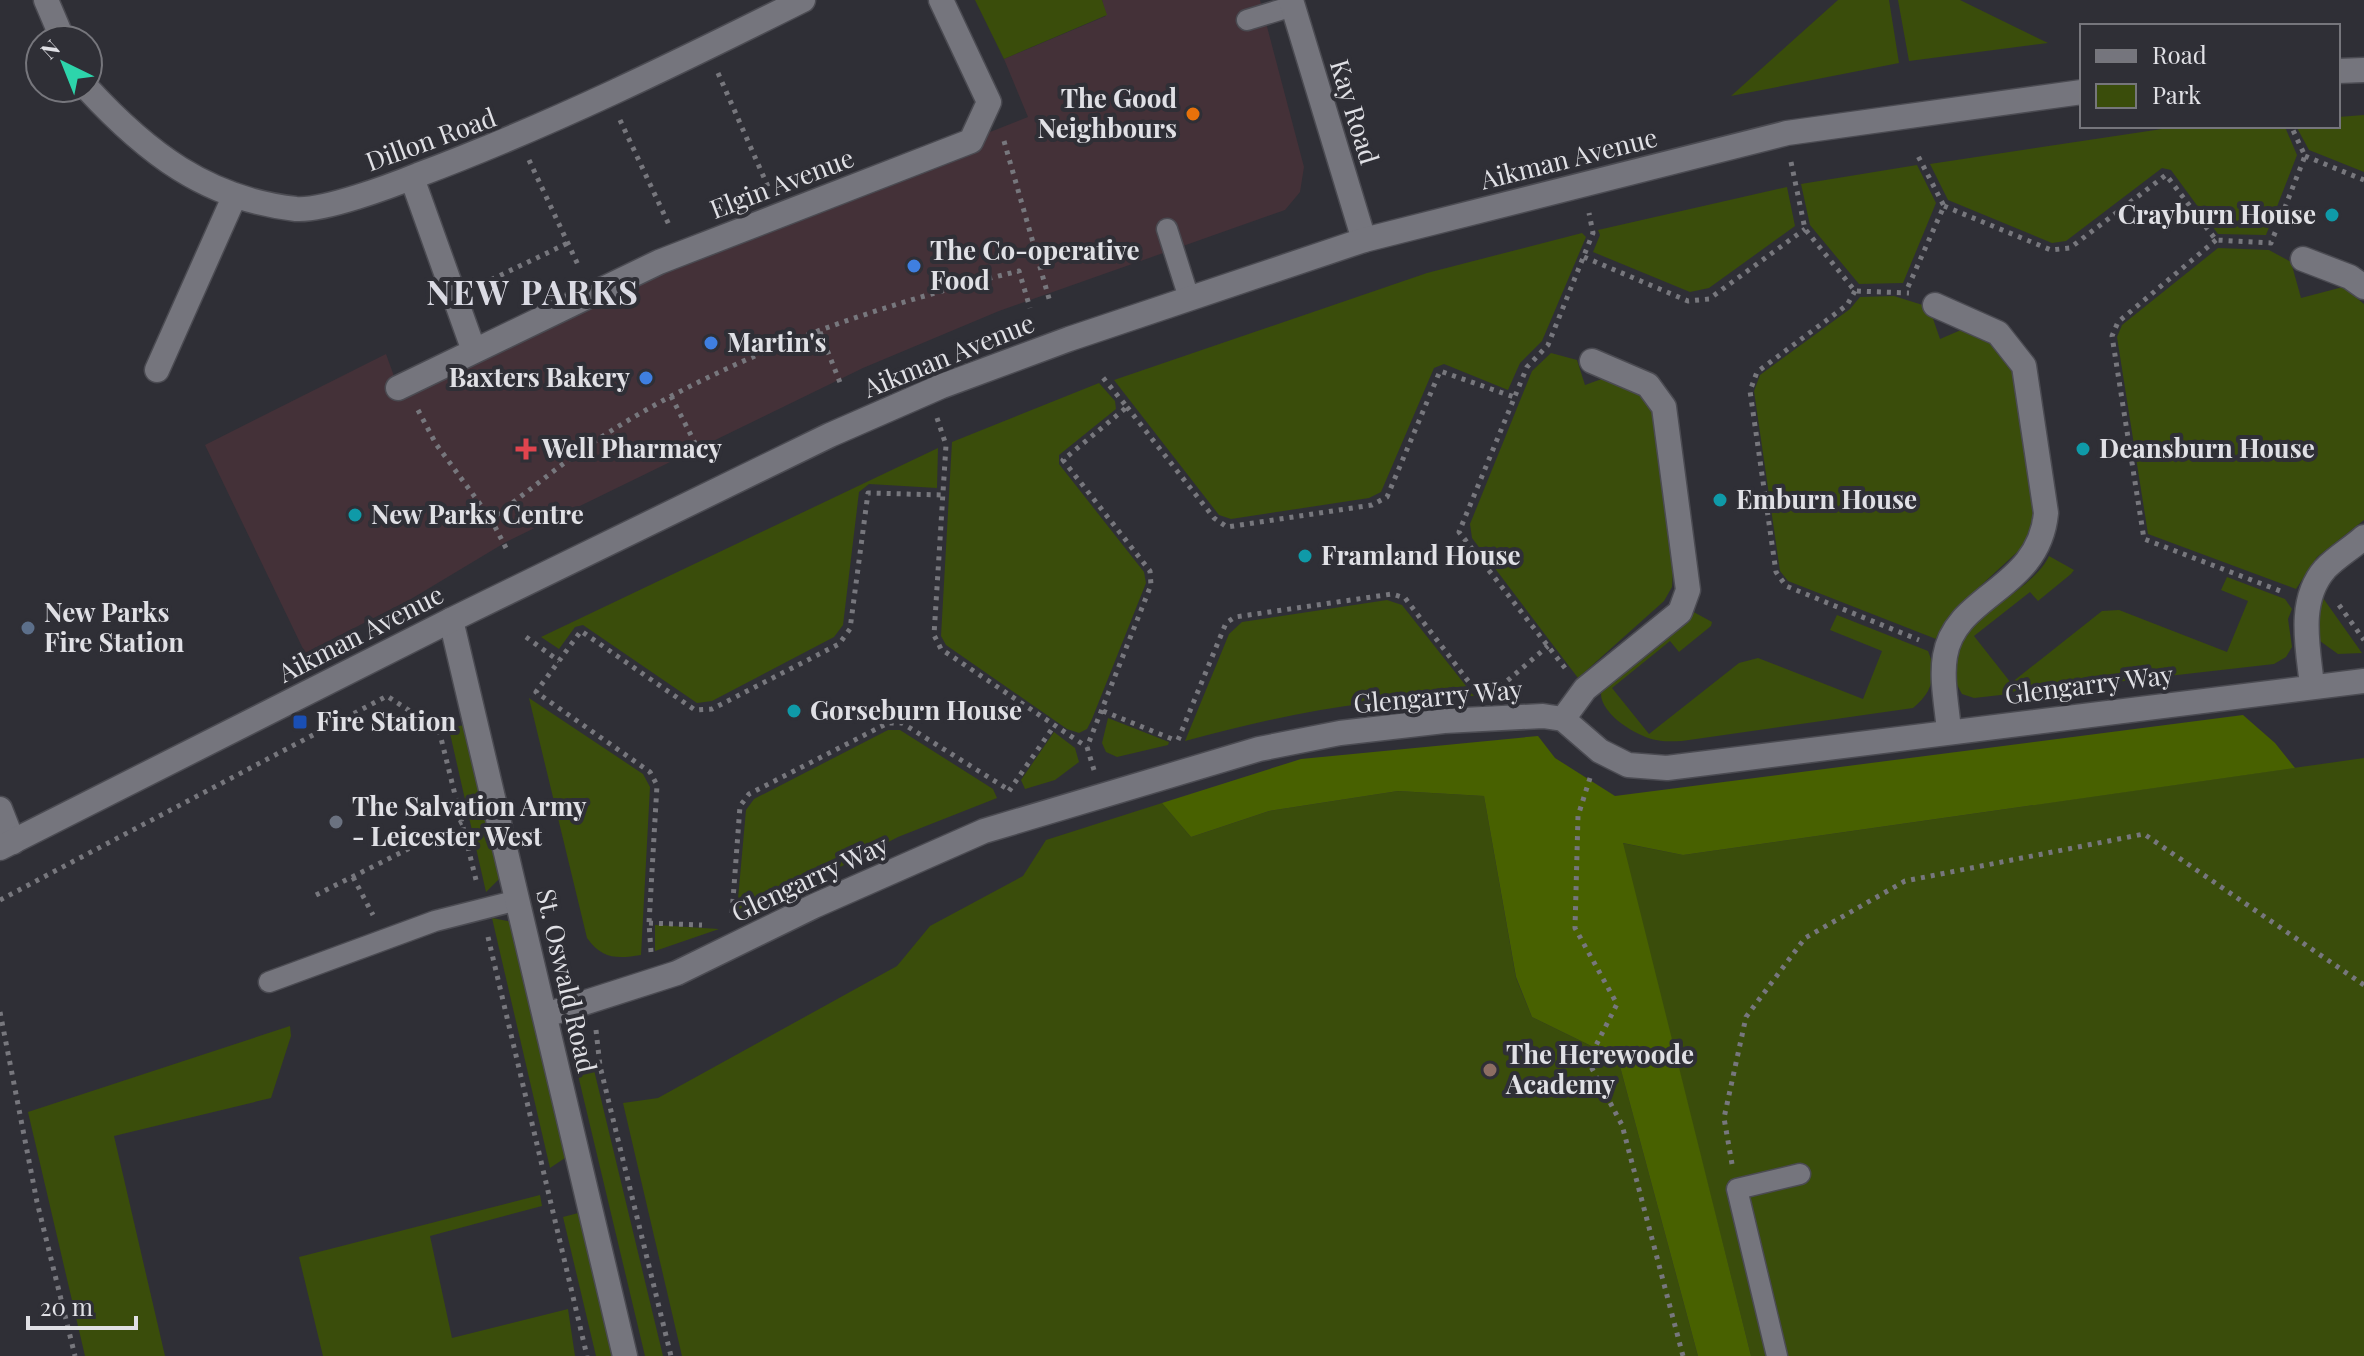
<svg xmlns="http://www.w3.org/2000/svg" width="2364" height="1356" font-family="'Playfair Display',serif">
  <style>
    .commercial { fill: #443138 }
    .green { fill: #3a4d0b }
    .forest { fill: #486100 }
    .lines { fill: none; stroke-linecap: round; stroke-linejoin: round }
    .service-casing { stroke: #4b4b52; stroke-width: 23 }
    .minor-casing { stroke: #4b4b52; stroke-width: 27 }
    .tertiary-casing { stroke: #4b4b52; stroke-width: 27 }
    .path { stroke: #77777d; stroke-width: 5; stroke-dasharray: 4 6; stroke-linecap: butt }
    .service { stroke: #75757d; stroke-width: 20 }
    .minor { stroke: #75757d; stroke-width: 24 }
    .tertiary { stroke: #75757d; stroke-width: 24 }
    .food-dot { fill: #e8710a; stroke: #2f2f36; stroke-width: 3 }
    .culture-dot { fill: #0f9aa8; stroke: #2f2f36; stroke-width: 3 }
    .shop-dot { fill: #3f7fe0; stroke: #2f2f36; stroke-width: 3 }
    .health-dot { fill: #e0444e; stroke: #2f2f36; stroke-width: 3 }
    .service-dot { fill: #5c6f8a; stroke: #2f2f36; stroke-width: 3 }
    .transit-dot { fill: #1a4fb4; stroke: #2f2f36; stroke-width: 3 }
    .worship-dot { fill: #6b7280; stroke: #2f2f36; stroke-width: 3 }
    .education-dot { fill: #8d6e63; stroke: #2f2f36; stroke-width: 3 }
    .labels { text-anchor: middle; stroke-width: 8; stroke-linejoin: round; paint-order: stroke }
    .poi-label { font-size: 26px; font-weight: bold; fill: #e0e0e5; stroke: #2f2f36; text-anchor: start }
    .street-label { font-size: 26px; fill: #e0e0e5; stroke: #2f2f36 }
    .district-label { font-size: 34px; font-weight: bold; letter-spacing: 2px; fill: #dadae3; stroke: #2f2f36 }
  </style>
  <rect width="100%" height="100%" fill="#2f2f36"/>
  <path class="commercial" d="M 1102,0 L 1260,0 L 1304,167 L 1300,192 L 1285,210 L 999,311 L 863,368 L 506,542 L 411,599 L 305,653 L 205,445 L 386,354 L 398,387 L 659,262 L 1028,117 L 1004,59 L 1106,16 Z"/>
  <path class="green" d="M 975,0 L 1102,0 L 1107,15 L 1004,59 Z
    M 1838,0 L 1889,0 L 1899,63 L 1731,96 Z
    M 1898,0 L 1960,0 L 2048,43 L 1909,61 Z
    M 2364,115 L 2364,172 L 2309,150 L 2296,126 L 2338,126 L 2338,117 Z
    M 2182,126 L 2285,127 L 2297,155 L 2266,235 L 2218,234 L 2171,170 L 2162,168 L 2066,241 L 2052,243 L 1948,200 L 1930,164 Z
    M 1917,165 L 1936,203 L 1903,283 L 1859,284 L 1810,225 L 1801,184 Z
    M 1787,187 L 1795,226 L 1709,288 L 1690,292 L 1593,252 L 1600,235 L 1598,230 Z
    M 1582,233 L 1586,237 L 1542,341 L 1520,363 L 1508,390 L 1444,364 L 1434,368 L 1381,492 L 1369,498 L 1231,519 L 1219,515 L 1114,380 L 1427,273 Z
    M 2218,248 L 2269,250 L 2291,262 L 2301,298 L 2343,287 L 2364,304 L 2364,520 L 2317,557 L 2296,589 L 2148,534 L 2117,337 L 2122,325 Z
    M 1894,296 L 1929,307 L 1940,339 L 1968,327 L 1993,345 L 2013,372 L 2034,516 L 2026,544 L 1953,611 L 1936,639 L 1788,581 L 1780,571 L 1754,391 L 1760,375 L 1850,309 L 1860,297 Z
    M 1551,353 L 1577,360 L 1585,385 L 1610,376 L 1641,389 L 1655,409 L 1673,569 L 1672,587 L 1664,601 L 1578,678 L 1472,538 L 1470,524 L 1532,371 Z
    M 1099,383 L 1115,401 L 1116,409 L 1059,455 L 1059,464 L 1144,572 L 1146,583 L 1092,719 L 1087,729 L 1079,733 L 1067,729 L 946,645 L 941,636 L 952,442 Z
    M 938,448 L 937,488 L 869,484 L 859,492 L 843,625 L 834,637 L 712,701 L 697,703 L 583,625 L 575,627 L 559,649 L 541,637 Z
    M 2049,556 L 2074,570 L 2071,574 L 2038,601 L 2030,592 L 1974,636 L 2011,683 L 2102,611 L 2119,610 L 2227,652 L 2248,601 L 2221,590 L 2227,577 L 2285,599 L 2292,609 L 2288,619 L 2292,647 L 2286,657 L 2274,664 L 1974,698 L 1962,694 C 1923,630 2031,598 2049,556 Z
    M 2323,598 L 2362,653 L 2338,654 L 2320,641 L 2316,628 Z
    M 1387,600 L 1402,605 L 1474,696 C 1376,696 1279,715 1185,741 L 1229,634 L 1242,622 Z
    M 1690,610 L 1712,622 L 1711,626 L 1679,652 L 1670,641 L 1612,688 L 1649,734 L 1739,663 L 1758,658 L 1863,699 L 1882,651 L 1830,630 L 1837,615 L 1928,651 C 1938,674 1932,693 1913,708 L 1682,741 C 1673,741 1664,742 1656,740 C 1637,737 1600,714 1601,693 Z
    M 529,698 L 643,774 L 650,787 L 641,955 C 617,959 602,959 587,938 Z
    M 1108,718 L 1169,742 L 1168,745 L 1117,757 L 1106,752 L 1102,743 Z
    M 467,724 L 501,877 L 486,892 L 449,729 Z
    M 888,730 L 900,730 L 993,789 L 997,798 L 898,837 L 736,921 L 746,810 L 754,799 Z
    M 1054,732 L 1075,748 L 1079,762 L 1055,780 L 1025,789 L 1021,780 Z
    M 2364,758 L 2364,1356 L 1751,1356 L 1622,843 L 1683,855 Z
    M 1398,791 L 1484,796 L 1516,978 L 1532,1017 L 1618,1059 L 1698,1356 L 682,1356 L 623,1103 L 658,1098 L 897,966 L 930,926 L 1023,876 L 1046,840 L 1162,803 L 1191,837 L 1269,811 Z
    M 492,918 L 513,922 L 568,1156 L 550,1168 Z
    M 655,925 L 719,929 L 655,951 Z
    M 290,1026 L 291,1036 L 271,1098 L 114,1136 L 165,1356 L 85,1356 L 28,1112 Z
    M 594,1070 L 663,1356 L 645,1356 L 578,1075 Z
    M 540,1195 L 542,1206 L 430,1236 L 452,1338 L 568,1309 L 575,1356 L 323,1356 L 299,1257 Z
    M 582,1212 L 616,1356 L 596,1356 L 563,1217 Z"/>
  <path class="forest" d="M 2243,715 L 2275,743 L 2295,768 L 1683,855 L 1623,843 L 1751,1356 L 1698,1356 L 1618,1059 L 1532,1017 L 1516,977 L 1484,796 L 1398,791 L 1269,811 L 1191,837 L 1162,803 L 1301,759 L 1538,736 L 1555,758 L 1615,796 Z"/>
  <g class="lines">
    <defs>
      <path id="service" d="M 1247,20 L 1293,6
        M 1167,229 L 1189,298
        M 269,982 L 435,921 L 518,900
        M 1777,1356 L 1737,1189 L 1800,1174"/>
      <path id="minor" d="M 46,0 L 63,40
        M 1291,0 L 1364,240
        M 87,88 C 146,152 206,199 296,209 C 324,211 391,186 418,175 C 551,125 677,63 803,0
        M 412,178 L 474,351
        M 2303,259 L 2350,277 L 2364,287
        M 1935,305 L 1998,333 L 2024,366 L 2046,513 C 2039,590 1955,594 1945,656 C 1941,679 1947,707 1949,731
        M 157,370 L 235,195
        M 398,388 L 659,262 L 971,141 L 989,102 L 941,0
        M 451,620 L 625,1356
        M 2312,685 C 2308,648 2297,601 2325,569 C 2336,557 2352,548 2364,537
        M 1563,719 L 1585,689 L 1680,612 L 1688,590 L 1664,407 L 1648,385 L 1592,361
        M 0,809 L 13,842
        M 546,1015 L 677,973 L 814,906 L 984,831 L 1259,749 L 1340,733 L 1444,721 L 1543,716 L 1563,719 L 1600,751 L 1628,765 L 1667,768 L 2364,681"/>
      <path id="tertiary" d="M 2338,71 L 2364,70
        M 0,848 L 451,620 L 830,435 L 942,386 L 1069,339 L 1364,240 L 1787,133 L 2082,92"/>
    </defs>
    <use href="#service" class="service-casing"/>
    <use href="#minor" class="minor-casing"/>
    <use href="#tertiary" class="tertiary-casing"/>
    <path class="path" d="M 718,73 L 769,189
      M 620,120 L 670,227
      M 1004,141 L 1050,302
      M 2305,156 L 2364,180
      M 529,160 L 579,267
      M 1791,162 L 1805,229 L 1855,291 L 1909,293
      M 1944,206 L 2051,250 L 2070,248 L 2166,175 L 2216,240 L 2271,243 L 2305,156 L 2291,126
      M 2216,240 L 2118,322 L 2112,336 L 2144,539 L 2283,592
      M 1584,257 L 1688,301 L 1709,299 L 1805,229
      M 482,284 L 568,243
      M 1908,287 L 1944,206 L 1918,156
      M 1855,291 L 1847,305 L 1757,372 L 1750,391 L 1776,572 L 1786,586 L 1919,640
      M 820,332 L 841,385
      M 671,396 L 700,453
      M 1127,407 L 1214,518 L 1227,527 L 1372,505 L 1387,497 L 1440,371 L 1514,397
      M 418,410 L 436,444 L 491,519
      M 937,418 L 946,445 L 934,635 L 941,649 L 1087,747
      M 506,548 L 491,519 C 528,492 564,461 603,436 C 729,355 874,306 1019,271 L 1030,308
      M 2339,605 L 2364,640
      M 526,637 L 559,661
      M 1565,668 L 1459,532 L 1527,367 L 1548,345 L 1593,233 L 1589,213
      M 1500,687 L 1548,646
      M 1103,711 L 1177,741
      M 1178,740 L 1226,623 L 1235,617 L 1392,594 L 1405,598 L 1475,690
      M 1094,770 L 1087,747 L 1151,585 L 1150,571 L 1063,460 L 1127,407 L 1100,374
      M 1590,778 L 1578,816 L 1575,928 L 1617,1004 L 1588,1061 L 1622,1125 L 1683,1356
      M 1009,791 L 1054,726
      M 353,877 L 373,915
      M 316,895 L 462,822
      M 0,900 L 387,696 L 439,730 L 477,884
      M 732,913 L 740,806 L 749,794 L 888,723 L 902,723 L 1009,790
      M 649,923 L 702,925
      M 488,937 L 587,1356
      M 651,952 L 649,923 L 657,785 L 650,772 L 536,692 L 581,631 L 695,710 L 712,709 L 839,644 L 850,629 L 868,493 L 943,495
      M 0,1012 L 37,1202 L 75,1356
      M 596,1030 L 600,1066 L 671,1356
      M 1732,1164 L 1724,1118 L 1746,1017 L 1805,938 L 1905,881 L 2144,834 L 2364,985"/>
    <use href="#service" class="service"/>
    <use href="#minor" class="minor"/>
    <use href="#tertiary" class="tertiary"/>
  </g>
  <circle class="food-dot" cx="1193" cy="114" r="8"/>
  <g class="culture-dot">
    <circle cx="2332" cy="215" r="8"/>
    <circle cx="2083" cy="449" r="8"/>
    <circle cx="1720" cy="500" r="8"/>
    <circle cx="355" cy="515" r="8"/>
    <circle cx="1305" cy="556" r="8"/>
    <circle cx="794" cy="711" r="8"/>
  </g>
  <g class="shop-dot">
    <circle cx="914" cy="266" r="8"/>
    <circle cx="711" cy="343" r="8"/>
    <circle cx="646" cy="378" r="8"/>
  </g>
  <path class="health-dot" d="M522 437h8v8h8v8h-8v8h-8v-8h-8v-8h8z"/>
  <circle class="service-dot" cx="28" cy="628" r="8"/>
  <rect class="transit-dot" x="292" y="714" width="16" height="16" rx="4"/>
  <circle class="worship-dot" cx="336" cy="822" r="8"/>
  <circle class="education-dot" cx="1490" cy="1070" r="8"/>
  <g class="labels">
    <g class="poi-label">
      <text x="1177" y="108" text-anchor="end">The Good<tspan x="1177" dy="30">Neighbours</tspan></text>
      <text x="2316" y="224" text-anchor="end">Crayburn House</text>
      <text x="930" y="260">The Co-operative<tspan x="930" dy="30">Food</tspan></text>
      <text x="727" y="352">Martin's</text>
      <text x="630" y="387" text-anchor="end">Baxters Bakery</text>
      <text x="542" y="458">Well Pharmacy</text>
      <text x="2099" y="458">Deansburn House</text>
      <text x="1736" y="509">Emburn House</text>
      <text x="371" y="524">New Parks Centre</text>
      <text x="1321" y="565">Framland House</text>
      <text x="44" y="622">New Parks<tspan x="44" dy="30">Fire Station</tspan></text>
      <text x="810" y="720">Gorseburn House</text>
      <text x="316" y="731">Fire Station</text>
      <text x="352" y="816">The Salvation Army<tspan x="352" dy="30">- Leicester West</tspan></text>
      <text x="1506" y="1064">The Herewoode<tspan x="1506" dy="30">Academy</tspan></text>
    </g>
    <g class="street-label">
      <text transform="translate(1354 112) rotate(73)" y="9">Kay Road</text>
      <text transform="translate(431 140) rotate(-20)" y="9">Dillon Road</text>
      <text transform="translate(1569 159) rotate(-14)" y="9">Aikman Avenue</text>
      <text transform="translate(782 184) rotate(-21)" y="9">Elgin Avenue</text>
      <text transform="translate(949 356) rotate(-22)" y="9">Aikman Avenue</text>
      <text transform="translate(361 634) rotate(-27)" y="9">Aikman Avenue</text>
      <text transform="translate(2089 685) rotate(-7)" y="9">Glengarry Way</text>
      <text transform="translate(1438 697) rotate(-5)" y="9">Glengarry Way</text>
      <text transform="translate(810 879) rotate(-25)" y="9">Glengarry Way</text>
      <text transform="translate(566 981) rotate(77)" y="9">St. Oswald Road</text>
    </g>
    <g class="district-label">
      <text x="533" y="305">NEW PARKS</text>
    </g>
  </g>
  <rect x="2080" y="24" width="260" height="104" fill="#2f2f36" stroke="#76767c" stroke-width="2"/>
  <rect x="2096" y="50" width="40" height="12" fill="#75757d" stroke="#76767c" stroke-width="2"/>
  <text x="2152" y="64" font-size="24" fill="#e0e0e5">Road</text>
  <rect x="2096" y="84" width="40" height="24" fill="#3a4d0b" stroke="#76767c" stroke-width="2"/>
  <text x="2152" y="104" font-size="24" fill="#e0e0e5">Park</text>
  <g transform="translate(64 64) rotate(317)"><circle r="38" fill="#2f2f36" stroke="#76767c" stroke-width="2"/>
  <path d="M0-6L14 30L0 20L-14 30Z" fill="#2dd5ab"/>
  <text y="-12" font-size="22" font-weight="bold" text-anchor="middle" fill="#e0e0e5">N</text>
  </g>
  <path d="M28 1316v12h108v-12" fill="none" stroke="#e0e0e5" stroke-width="4"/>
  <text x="40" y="1316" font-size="24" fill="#e0e0e5" stroke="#2f2f36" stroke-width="6" paint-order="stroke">20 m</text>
</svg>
